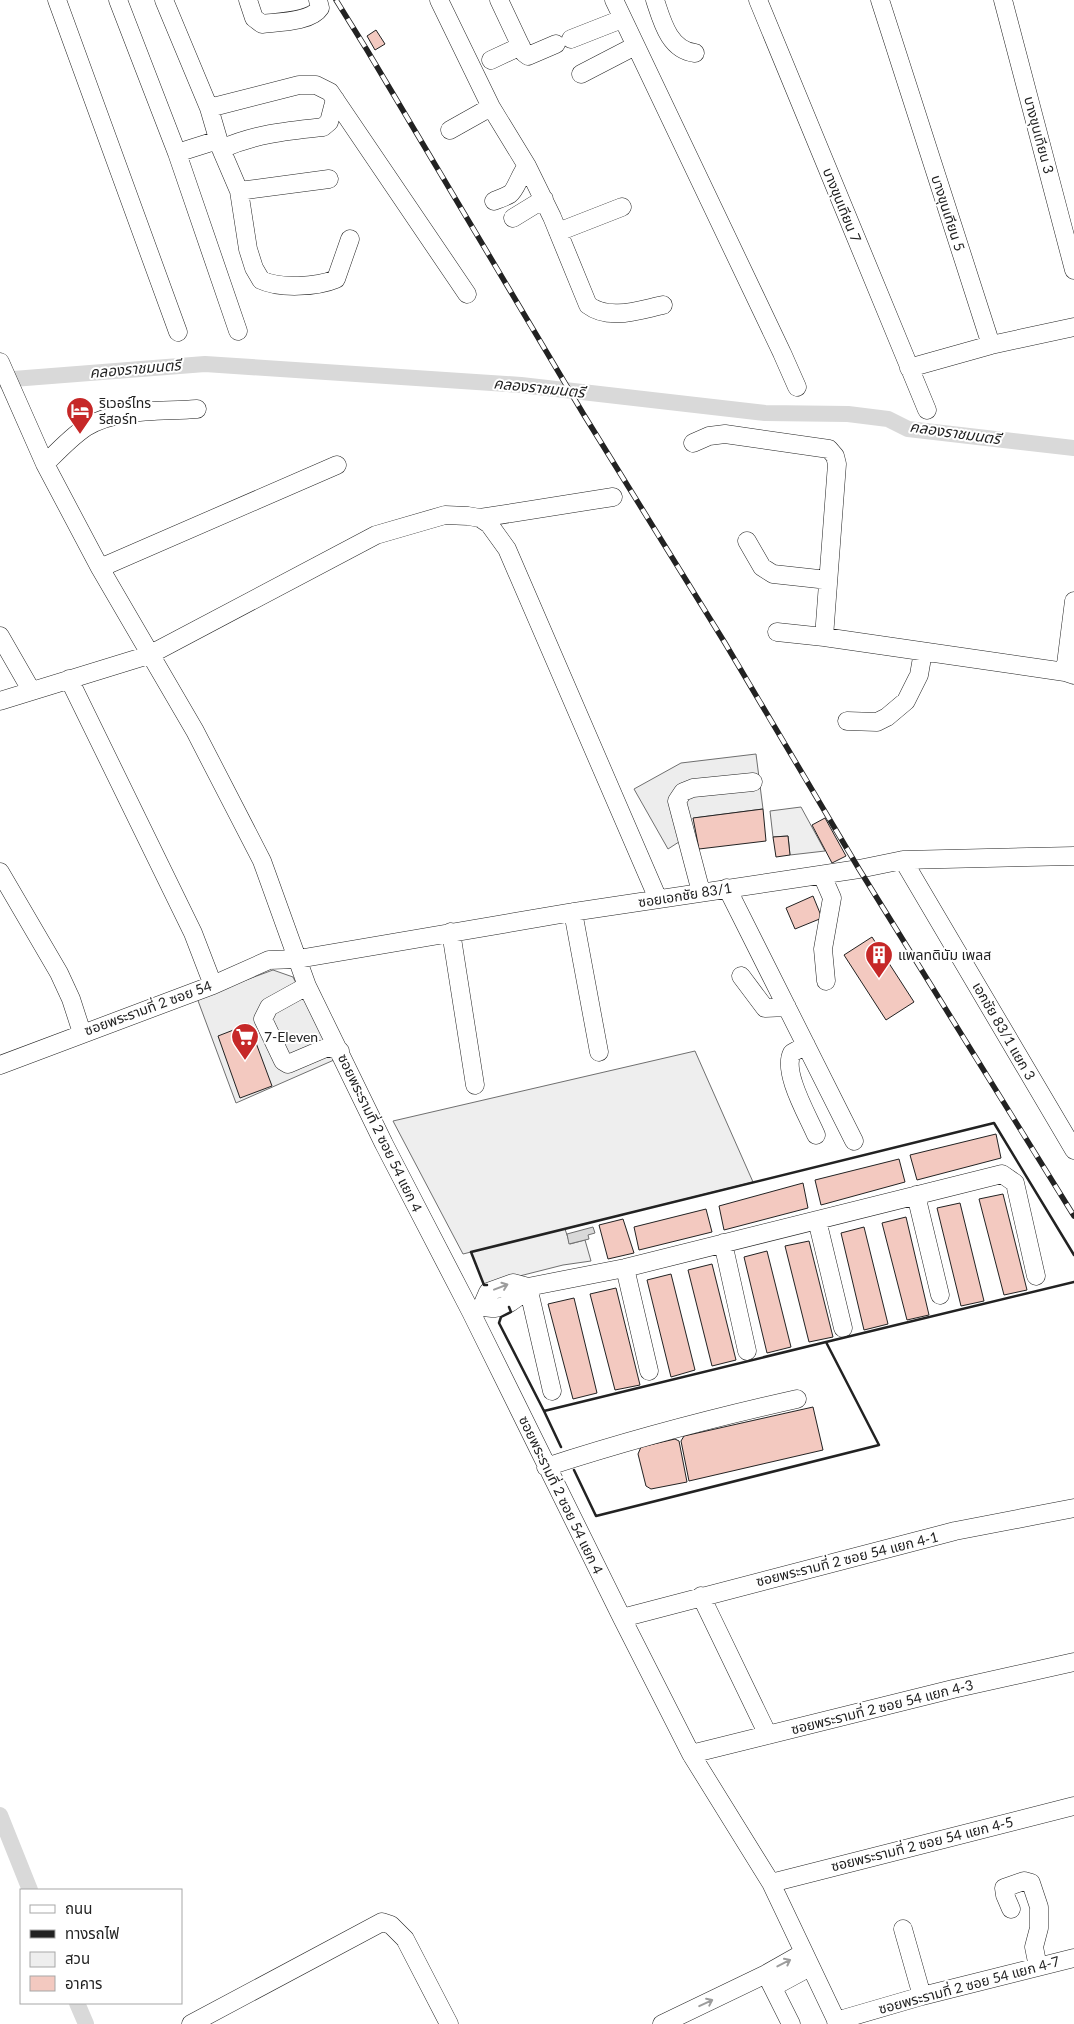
<svg xmlns="http://www.w3.org/2000/svg" width="1074" height="2024" font-family="Lato,'Noto Sans Thai',sans-serif">
  <style>
    .green { fill: #eee; stroke: #6f6f6f }
    .parking { fill: #ededed; stroke: #6f6f6f }
    .water { fill: #d9d9d9; stroke: #6f6f6f }
    .lines { fill: none; stroke-linecap: round; stroke-linejoin: round }
    .canal { stroke: #d9d9d9; stroke-width: 16 }
    .building { fill: #f3c9c0; stroke: #222 }
    .minor-casing { stroke: #222; stroke-width: 19 }
    .minor { stroke: #fff; stroke-width: 18 }
    .rail-casing { stroke: #222; stroke-width: 5.5 }
    .rail { stroke: #fff; stroke-width: 4; stroke-dasharray: 11; stroke-linecap: butt }
    .wall { stroke: #222; stroke-width: 2.5 }
    .oneway { stroke: #9c9c9c }
    .labels { text-anchor: middle; stroke-width: 4; stroke-linejoin: round; paint-order: stroke }
    .street-label { font-size: 14px; fill: #222; stroke: #fff }
    .poi-label { font-size: 14px; fill: #222; stroke: #fff; text-anchor: start }
    .water-label { font-size: 15px; font-style: italic; fill: #222; stroke: #fff }
  </style>
  <rect width="100%" height="100%" fill="#fff"/>
  <path class="green" d="M 801,807 L 825,851 L 790,855 L 788,836 L 773,837 L 770,811 Z
    M 695,1051 L 753,1182 L 565,1229 L 570,1244 L 585,1240 L 591,1261 L 563,1265 L 484,1285 L 471,1252 L 463,1254 L 393,1121 Z"/>
  <path class="parking" d="M 756,754 L 763,809 L 694,818 L 697,838 L 685,838 L 668,849 L 634,789 L 681,763 Z
    M 273,970 L 293,977 L 334,1060 L 236,1103 L 197,998 Z"/>
  <path class="water" d="M 593,1227 L 595,1233 L 588,1235 L 589,1239 L 569,1244 L 567,1234 Z"/>
  <g class="lines">
    <path class="canal" d="M 0,380 L 205,364 L 521,385 L 765,413 L 848,414 L 888,419 L 908,429 L 1074,448
      M 0,1815 L 30,1890
      M 77,2003 L 86,2024"/>
  </g>
  <path class="building" d="M 376,30 L 385,44 L 375,50 L 367,36 Z
    M 763,809 L 766,841 L 699,849 L 693,818 Z
    M 825,818 L 846,856 L 832,863 L 812,825 Z
    M 788,836 L 790,855 L 776,857 L 773,837 Z
    M 813,896 L 822,918 L 795,929 L 786,908 Z
    M 872,937 L 914,1002 L 886,1020 L 844,955 Z
    M 249,1024 L 272,1086 L 240,1098 L 218,1036 Z
    M 996,1134 L 1001,1158 L 917,1180 L 910,1155 Z
    M 899,1159 L 905,1182 L 821,1205 L 815,1180 Z
    M 803,1183 L 808,1208 L 724,1230 L 719,1206 Z
    M 1003,1194 L 1027,1290 L 1004,1295 L 979,1199 Z
    M 960,1203 L 984,1301 L 961,1306 L 937,1208 Z
    M 706,1209 L 712,1232 L 639,1250 L 634,1227 Z
    M 906,1217 L 929,1315 L 907,1320 L 882,1223 Z
    M 623,1219 L 634,1253 L 608,1259 L 599,1225 Z
    M 864,1227 L 888,1324 L 864,1330 L 841,1233 Z
    M 809,1241 L 833,1337 L 809,1342 L 785,1246 Z
    M 767,1251 L 791,1347 L 767,1353 L 744,1257 Z
    M 712,1264 L 736,1360 L 712,1366 L 688,1270 Z
    M 671,1274 L 695,1370 L 671,1377 L 647,1280 Z
    M 616,1288 L 640,1385 L 615,1390 L 590,1294 Z
    M 574,1298 L 597,1393 L 573,1399 L 548,1304 Z
    M 813,1407 L 823,1450 L 689,1481 L 681,1441 L 684,1436 Z
    M 675,1439 L 679,1441 L 687,1482 L 651,1489 L 646,1486 L 638,1454 L 641,1447 Z"/>
  <g class="lines">
    <defs>
      <path id="minor" d="M 57,0 L 178,332
        M 118,0 L 177,153 L 238,331
        M 164,0 L 209,108 L 221,149 L 239,191 L 248,249 L 254,268 L 261,280 C 280,289 317,287 336,279 L 350,239
        M 248,0 L 254,18 L 262,24 C 278,22 311,22 320,8 L 318,0
        M 439,0 L 491,107 L 527,166 L 552,217 L 588,305 C 609,321 639,310 663,305
        M 499,0 L 524,53 L 528,56 L 556,44
        M 614,0 L 782,353 L 797,387
        M 655,0 C 662,21 669,50 695,53
        M 758,0 L 927,410
        M 880,0 L 991,345 L 909,368
        M 1003,0 L 1074,270
        M 571,39 L 622,19
        M 491,60 L 521,46
        M 581,74 L 635,46
        M 209,108 L 299,85 L 316,85 L 330,92 L 467,294
        M 450,130 L 491,107
        M 221,149 C 255,134 286,131 323,127 L 329,122 L 335,99
        M 177,153 L 218,140
        M 239,191 L 329,179
        M 494,201 C 499,199 505,197 510,194 C 516,190 520,174 527,166
        M 513,218 L 544,199
        M 558,232 L 622,207
        M 991,345 L 1074,327
        M 0,362 L 45,464 L 100,568 L 195,731 L 262,861 L 307,986 L 384,1144 L 471,1312 L 622,1618 L 691,1754 L 771,1883 L 838,2024
        M 693,443 L 709,436 L 725,434 L 829,449 L 835,456 L 837,464 L 824,637
        M 45,464 C 58,451 71,437 86,427 C 118,408 161,412 197,409
        M 480,518 L 613,497
        M 747,541 L 762,567 L 773,574 L 828,580
        M 100,568 L 337,465
        M 777,632 L 824,637 L 1065,672 L 1074,675
        M 0,636 L 31,690
        M 1065,672 L 1074,601
        M 69,679 L 193,933 L 213,985
        M 0,701 L 149,655 L 376,535 L 445,515 L 468,516 L 480,518 L 489,524 L 507,549 L 658,899
        M 847,721 L 877,722 L 887,717 L 906,701 L 919,675 L 923,652
        M 903,860 L 1074,1150
        M 0,872 L 59,973 L 71,999 L 82,1033
        M 822,875 L 832,898 L 823,949 L 826,981
        M 727,888 L 854,1141
        M 701,892 L 677,801 L 683,792 L 693,788 L 753,782
        M 573,912 L 599,1052
        M 451,932 L 475,1085
        M 741,976 L 765,1008 L 787,1007
        M 307,986 L 269,1007 L 263,1019 L 283,1061 L 288,1064 L 328,1047 L 340,1051
        M 806,1045 L 792,1053 C 782,1072 808,1116 816,1135
        M 0,1065 L 213,985 L 269,960 L 298,959 L 573,912 L 859,869 L 903,860 L 1074,856
        M 916,1195 L 940,1295
        M 817,1220 L 843,1328
        M 723,1243 L 747,1351
        M 625,1268 L 649,1371
        M 528,1287 L 552,1391
        M 482,1306 L 488,1292 L 513,1283 L 528,1287 L 625,1268 L 1002,1174 L 1015,1183 L 1036,1276
        M 472,1311 C 483,1305 484,1308 495,1308 C 508,1307 520,1296 528,1287
        M 546,1467 C 629,1440 712,1418 797,1399
        M 701,1596 L 768,1735
        M 622,1618 L 955,1531 L 1074,1508
        M 691,1754 L 953,1689 L 1074,1662
        M 771,1883 L 1074,1806
        M 1011,1909 L 1005,1895 L 1004,1888 L 1024,1881 L 1031,1883 L 1039,1907 L 1039,1928 L 1034,1947 L 1038,1967
        M 903,1929 L 922,1996
        M 766,1974 L 803,1953
        M 773,1987 L 810,1967
        M 836,2021 L 922,1996 L 1074,1958
        M 191,2024 L 382,1922 L 391,1925 L 405,1939 L 449,2024
        M 662,2024 L 766,1974 L 791,2024"/>
    </defs>
    <use href="#minor" class="minor-casing"/>
    <use href="#minor" class="minor"/>
    <defs>
      <path id="rail" d="M 336,0 L 367,50 L 584,415 L 725,643 L 859,869 L 1074,1216"/>
    </defs>
    <use href="#rail" class="rail-casing"/>
    <use href="#rail" class="rail"/>
    <path class="wall" d="M 487,1285 L 484,1285 L 471,1252 L 994,1123 L 1074,1255
      M 509,1307 L 511,1312 L 501,1317 L 499,1323 L 544,1411
      M 826,1342 L 1074,1282
      M 561,1447 L 544,1411 L 826,1342 L 879,1445 L 596,1516 L 574,1470"/>
  </g>
  <defs><path id="oneway-shaft" d="M-6 0H5M1.5-3L5.5 0L1.5 3" fill="none" stroke-width="1.6" stroke-linecap="round" stroke-linejoin="round" transform="scale(1.25)"/></defs>
  <g class="oneway">
    <use href="#oneway-shaft" transform="translate(501 1287) rotate(-21)"/>
    <use href="#oneway-shaft" transform="translate(784 1963) rotate(-27)"/>
    <use href="#oneway-shaft" transform="translate(706 2003) rotate(-25)"/>
  </g>
  <defs>
    <symbol id="hotel-pin" viewBox="-11 -11 22 30"><path d="M0 17L-7.5 6A9.5 9.5 0 1 1 7.5 6Z" fill="#c62828" stroke="#fff"/><path d="M-6-4.5h1.5V1H6V5H4.5V3h-9V5H-6ZM-4 0a1.8 1.8 0 1 1 3.6 0ZM.5 0V-2.5h3Q6-2.5 6 0Z" fill="#fff"/></symbol>
    <symbol id="building-pin" viewBox="-11 -11 22 30"><path d="M0 17L-7.5 6A9.5 9.5 0 1 1 7.5 6Z" fill="#c62828" stroke="#fff"/><path d="M-4-6H4V6H1V3H-1V6H-4ZM-2.5-4.3h1.7v1.8h-1.7ZM.8-4.3h1.7v1.8H.8ZM-2.5-1h1.7V.8h-1.7ZM.8-1h1.7V.8H.8Z" fill="#fff"/></symbol>
    <symbol id="supermarket-pin" viewBox="-11 -11 22 30"><path d="M0 17L-7.5 6A9.5 9.5 0 1 1 7.5 6Z" fill="#c62828" stroke="#fff"/><path d="M-6-5.5h2.5l.6 2H6L4.5 2H-2.5L-4.4-4H-6ZM-1.5 3.2a1.3 1.3 0 1 0 .1 0ZM3 3.2a1.3 1.3 0 1 0 .1 0Z" fill="#fff"/></symbol>
  </defs>
  <g fill-rule="evenodd">
    <use href="#hotel-pin" x="64" y="395" width="32" height="43"/>
    <use href="#building-pin" x="863" y="939" width="32" height="43"/>
    <use href="#supermarket-pin" x="229" y="1021" width="32" height="43"/>
  </g>
  <g class="labels">
    <g class="street-label">
      <text transform="translate(1039 135) rotate(75)" y="5">บางขุนเทียน 3</text>
      <text transform="translate(842 205) rotate(68)" y="5">บางขุนเทียน 7</text>
      <text transform="translate(948 213) rotate(72)" y="5">บางขุนเทียน 5</text>
      <text transform="translate(685 895) rotate(-9)" y="5">ซอยเอกชัย 83/1</text>
      <text transform="translate(148 1008) rotate(-20)" y="5">ซอยพระรามที่ 2 ซอย 54</text>
      <text transform="translate(1004 1031) rotate(60)" y="5">เอกชัย 83/1 แยก 3</text>
      <text transform="translate(380 1133) rotate(64)" y="5">ซอยพระรามที่ 2 ซอย 54 แยก 4</text>
      <text transform="translate(561 1495) rotate(64)" y="5">ซอยพระรามที่ 2 ซอย 54 แยก 4</text>
      <text transform="translate(847 1559) rotate(-14)" y="5">ซอยพระรามที่ 2 ซอย 54 แยก 4-1</text>
      <text transform="translate(882 1707) rotate(-14)" y="5">ซอยพระรามที่ 2 ซอย 54 แยก 4-3</text>
      <text transform="translate(922 1844) rotate(-14)" y="5">ซอยพระรามที่ 2 ซอย 54 แยก 4-5</text>
      <text transform="translate(969 1985) rotate(-15)" y="5">ซอยพระรามที่ 2 ซอย 54 แยก 4-7</text>
    </g>
    <g class="poi-label">
      <text x="99" y="408">ริเวอร์ไทร<tspan x="99" dy="16">รีสอร์ท</tspan></text>
      <text x="898" y="960">แพลทตินัม เพลส</text>
      <text x="264" y="1042">7-Eleven</text>
    </g>
    <g class="water-label">
      <text transform="translate(135 369) rotate(-5)" y="5">คลองราชมนตรี</text>
      <text transform="translate(539 388) rotate(6)" y="5">คลองราชมนตรี</text>
      <text transform="translate(955 433) rotate(8)" y="5">คลองราชมนตรี</text>
    </g>
  </g>
  <rect x="20" y="1889" width="162" height="115" fill="#ffffff" stroke="#a7a7a7"/>
  <rect x="30" y="1905" width="25" height="8" fill="#ffffff" stroke="#a7a7a7"/>
  <text x="65" y="1914" font-size="15" fill="#222222">ถนน</text>
  <rect x="30" y="1930" width="25" height="8" fill="#222222" stroke="#a7a7a7"/>
  <text x="65" y="1939" font-size="15" fill="#222222">ทางรถไฟ</text>
  <rect x="30" y="1952" width="25" height="15" fill="#eeeeee" stroke="#a7a7a7"/>
  <text x="65" y="1964" font-size="15" fill="#222222">สวน</text>
  <rect x="30" y="1976" width="25" height="15" fill="#f3c9c0" stroke="#a7a7a7"/>
  <text x="65" y="1989" font-size="15" fill="#222222">อาคาร</text>
</svg>
